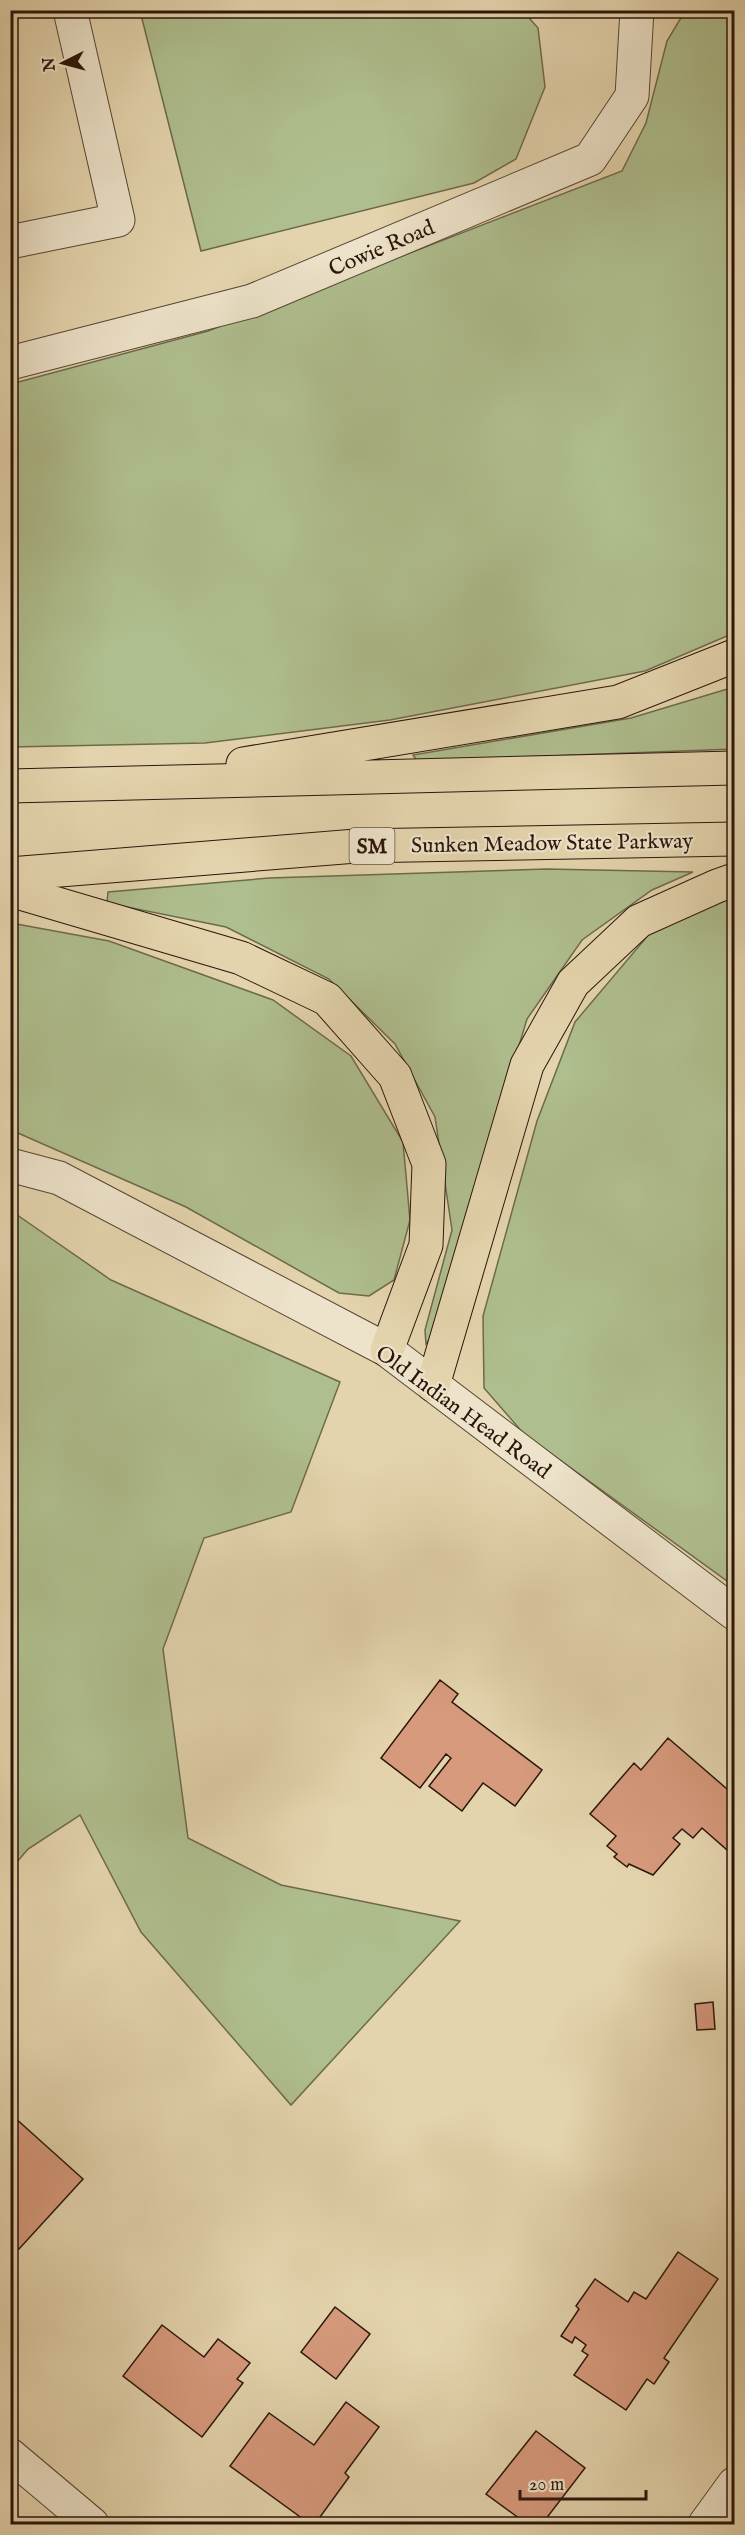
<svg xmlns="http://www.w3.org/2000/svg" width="745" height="2535" font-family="'IM FELL English',serif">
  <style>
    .green { fill: #afbe8e; stroke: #6d6a4c; stroke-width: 1.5 }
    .building { fill: #d79a7d; stroke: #2b150a; stroke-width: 1.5 }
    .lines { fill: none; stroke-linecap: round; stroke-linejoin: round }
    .minor-casing { stroke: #594533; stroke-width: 35 }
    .highway-casing { stroke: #2b150a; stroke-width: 35 }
    .minor { stroke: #ede3ca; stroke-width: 33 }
    .highway { stroke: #e4d4ad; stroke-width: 33 }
    .labels { text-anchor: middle; stroke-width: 4.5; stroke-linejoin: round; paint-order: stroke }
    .shield { fill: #ede3ca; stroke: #655344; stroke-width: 1.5 }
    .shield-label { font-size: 21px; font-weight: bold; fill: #2b150a }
    .street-label { font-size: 22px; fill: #2b150a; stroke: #ede3ca }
  </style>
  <rect width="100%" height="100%" fill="#e4d4ad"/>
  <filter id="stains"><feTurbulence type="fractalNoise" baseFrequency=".00333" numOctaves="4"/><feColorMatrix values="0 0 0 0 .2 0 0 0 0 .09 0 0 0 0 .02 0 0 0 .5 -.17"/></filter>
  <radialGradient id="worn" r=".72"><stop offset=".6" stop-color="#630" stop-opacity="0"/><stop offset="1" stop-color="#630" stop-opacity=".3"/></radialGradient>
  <path class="green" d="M 140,11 L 523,11 L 538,28 L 545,87 L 516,159 L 474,183 L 201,251 Z
    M 685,11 L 734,11 L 734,633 L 645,671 L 390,720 L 205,743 L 11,747 L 11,384 L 208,331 L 622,171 L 646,123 L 667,41 Z
    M 734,687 L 734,749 L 417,761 L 413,755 L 631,718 Z
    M 546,869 L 693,872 L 652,890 L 582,940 L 527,1019 L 432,1336 L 426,1344 L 425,1330 L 452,1230 L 435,1117 L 395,1044 L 329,979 L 226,927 L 107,903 L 108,892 L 269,878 Z
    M 734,895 L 734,1586 L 524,1434 L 484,1388 L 483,1316 L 537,1121 L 575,1022 L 650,933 Z
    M 11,923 L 109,941 L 273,1000 L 351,1056 L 403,1142 L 410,1220 L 394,1280 L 369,1296 L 339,1293 L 186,1207 L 11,1130 Z
    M 10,1210 L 111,1280 L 340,1382 L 291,1512 L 204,1538 L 163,1649 L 188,1838 L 281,1885 L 460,1921 L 291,2105 L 141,1932 L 80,1815 L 28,1849 L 11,1869 Z"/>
  <path class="building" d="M 440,1680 L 458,1694 L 452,1702 L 542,1770 L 515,1806 L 483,1783 L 462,1811 L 429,1786 L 451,1758 L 446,1754 L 420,1788 L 381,1758 Z
    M 668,1738 L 734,1795 L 734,1856 L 702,1828 L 693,1838 L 682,1829 L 673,1838 L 680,1844 L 653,1875 L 629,1864 L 627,1867 L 614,1857 L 617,1854 L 607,1846 L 616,1836 L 590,1814 L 634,1763 L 641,1770 Z
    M 713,2002 L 715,2029 L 697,2030 L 695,2004 Z
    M 14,2117 L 83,2179 L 19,2249 L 10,2241 L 10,2121 Z
    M 678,2252 L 718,2279 L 664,2358 L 669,2362 L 654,2384 L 647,2379 L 626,2410 L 574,2375 L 588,2355 L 582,2351 L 586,2345 L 575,2337 L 572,2343 L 561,2336 L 579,2309 L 576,2306 L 595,2279 L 628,2302 L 634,2292 L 646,2299 Z
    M 335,2307 L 370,2334 L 336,2379 L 301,2352 Z
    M 162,2325 L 204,2357 L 218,2339 L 250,2363 L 237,2379 L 243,2383 L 202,2437 L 123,2376 Z
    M 346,2402 L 379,2427 L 345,2473 L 349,2477 L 315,2524 L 310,2524 L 230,2466 L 269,2413 L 314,2445 Z
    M 536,2431 L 585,2468 L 542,2524 L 527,2524 L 486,2494 Z"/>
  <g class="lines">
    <defs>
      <path id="minor" d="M 10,242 L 118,220 L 70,10
        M 10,363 L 252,301 L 590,159 L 632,96 L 637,10
        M 10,1165 L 59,1178 L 387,1350 L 734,1613
        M 10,2455 L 92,2524
        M 705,2524 L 734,2484"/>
      <path id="highway" d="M 243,764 L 618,702 L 734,656
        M 10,786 L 734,768
        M 10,874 L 356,846 L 734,839
        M 10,890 L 241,958 L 327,999 L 395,1076 L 429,1164 L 426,1245 L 387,1350
        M 433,1385 L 527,1065 L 573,983 L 639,921 L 717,886 L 734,880"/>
    </defs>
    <use href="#minor" class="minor-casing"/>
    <use href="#highway" class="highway-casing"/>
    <use href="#minor" class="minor"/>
    <use href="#highway" class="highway"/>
  </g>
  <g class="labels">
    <rect class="shield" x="349.5" y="828" width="45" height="36" rx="4.5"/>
    <g class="shield-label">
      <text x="372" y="853">SM</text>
    </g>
    <g class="street-label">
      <text transform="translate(381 247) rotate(-23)" y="8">Cowie Road</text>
      <text transform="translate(552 842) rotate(-1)" y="8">Sunken Meadow State Parkway</text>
      <text transform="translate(464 1411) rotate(36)" y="8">Old Indian Head Road</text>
    </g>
  </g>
  <rect width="745" height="2535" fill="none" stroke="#e4d4ad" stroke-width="36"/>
  <rect x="12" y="12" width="721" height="2511" fill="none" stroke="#2b150a" stroke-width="3"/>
  <rect x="18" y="18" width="709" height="2499" fill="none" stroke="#2b150a" stroke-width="1.5"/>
  <g transform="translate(63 63) rotate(264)" stroke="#ede3ca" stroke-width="4.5" paint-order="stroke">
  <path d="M0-4.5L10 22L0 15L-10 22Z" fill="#2b150a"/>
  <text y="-9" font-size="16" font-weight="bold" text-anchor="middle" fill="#2b150a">N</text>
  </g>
  <path d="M520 2490v9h126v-9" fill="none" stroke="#2b150a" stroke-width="3"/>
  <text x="529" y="2490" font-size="18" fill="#2b150a" stroke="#ede3ca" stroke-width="4.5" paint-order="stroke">20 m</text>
  <rect width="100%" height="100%" filter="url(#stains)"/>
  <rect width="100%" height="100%" fill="url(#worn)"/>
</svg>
